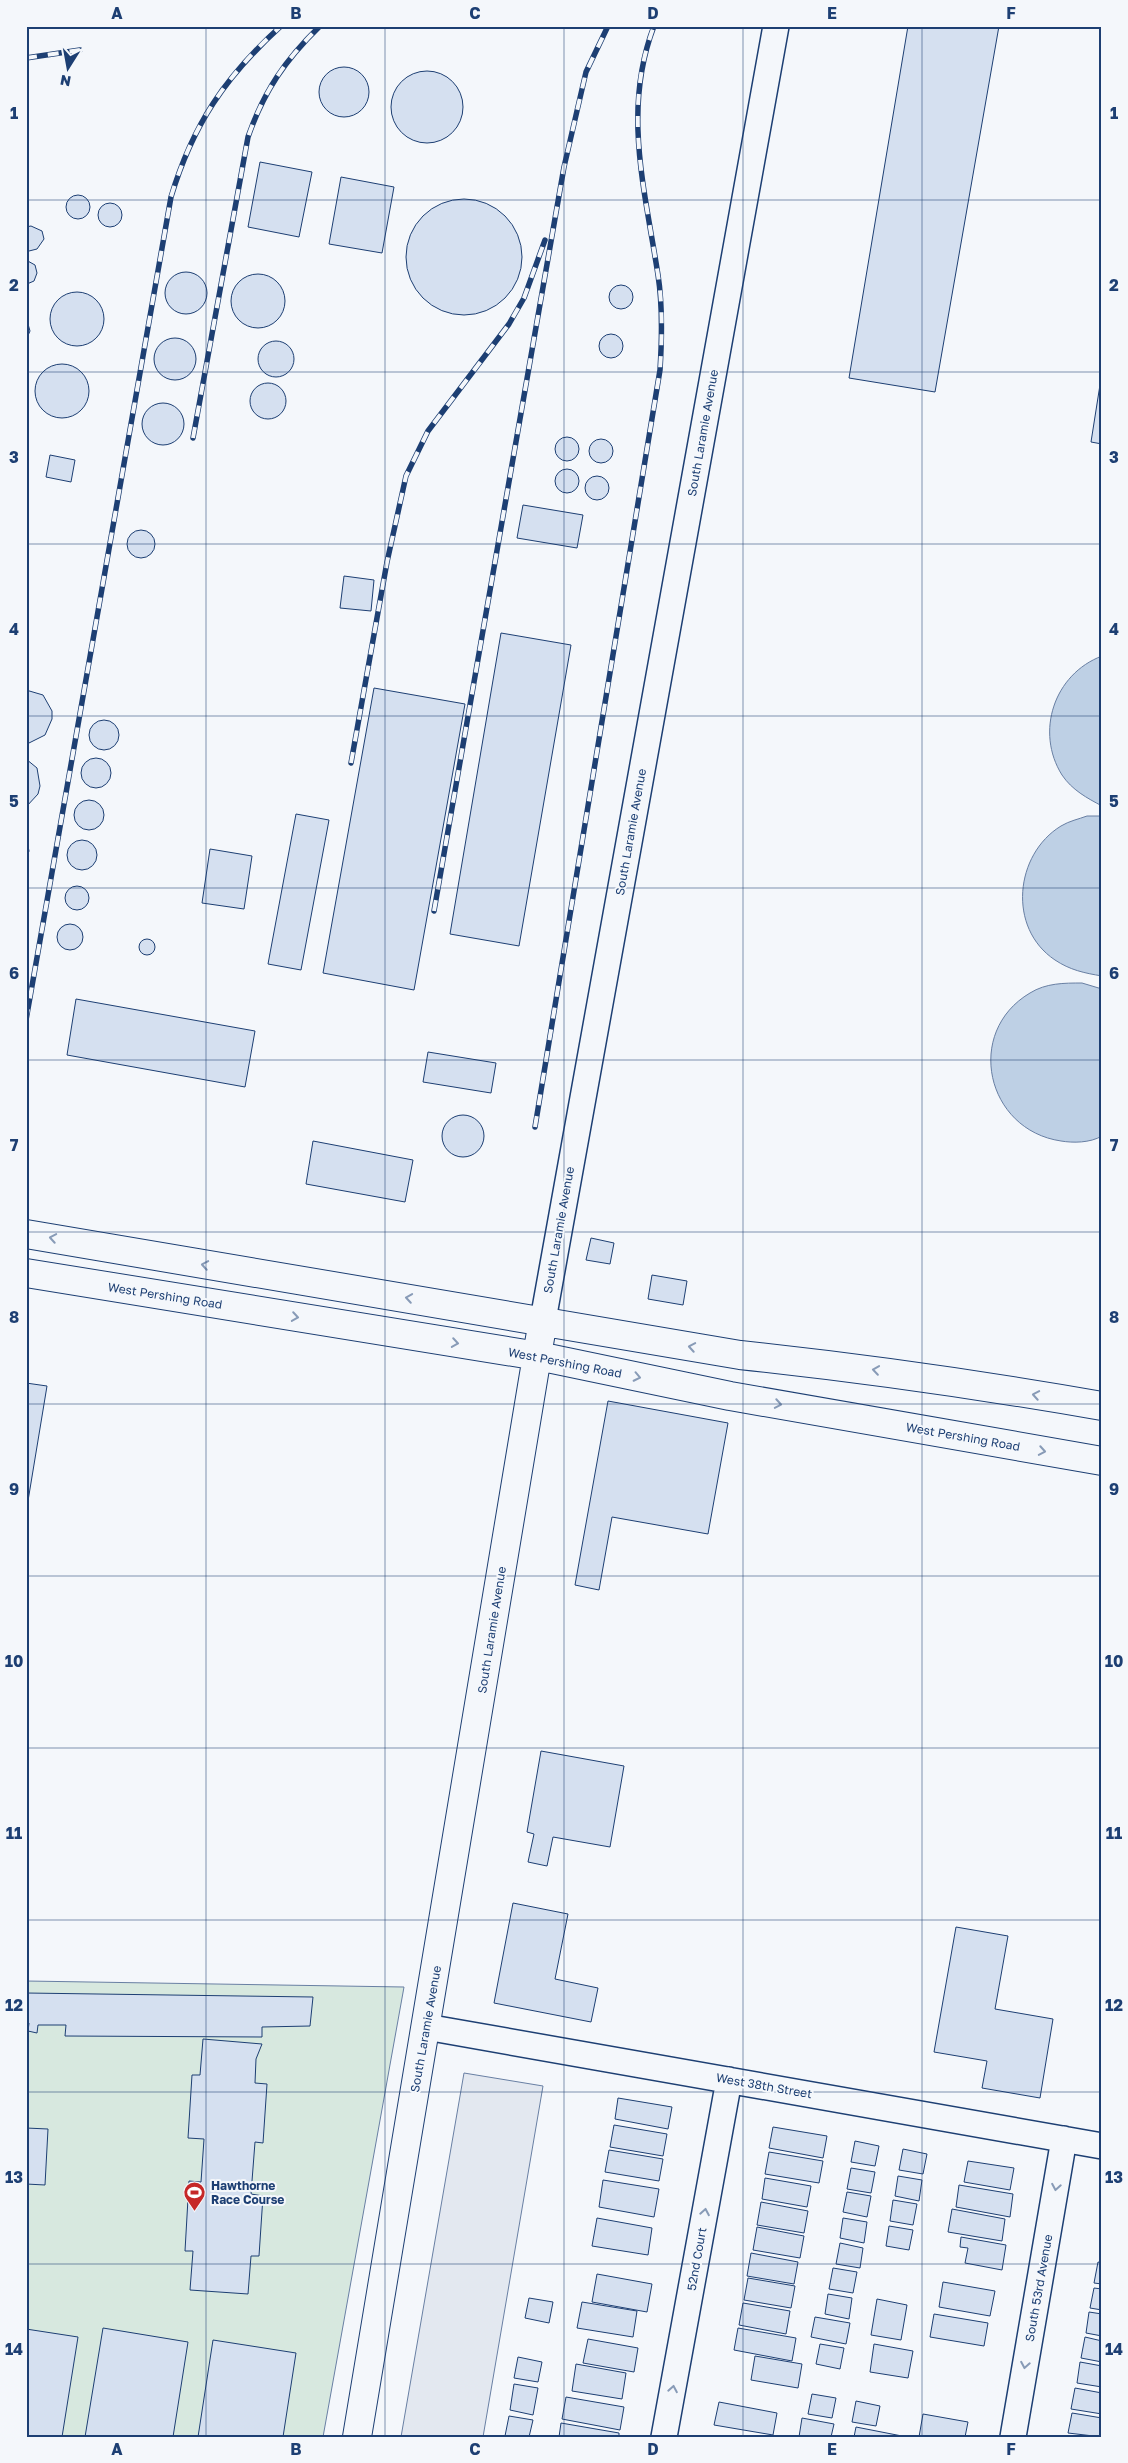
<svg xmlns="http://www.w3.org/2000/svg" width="1128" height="2463" font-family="'Golos Text',sans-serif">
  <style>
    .green { fill: #d7e8df; stroke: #687fa3 }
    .parking { fill: #e3e8f0; stroke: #687fa3 }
    .water { fill: #bed0e5; stroke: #687fa3 }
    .building { fill: #d5e0f0; stroke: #1d3f73 }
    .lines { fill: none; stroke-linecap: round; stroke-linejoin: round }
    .minor-casing { stroke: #1d3f73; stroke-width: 28 }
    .major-casing { stroke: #1d3f73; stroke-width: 30 }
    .minor { stroke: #f4f7fb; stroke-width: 25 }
    .major { stroke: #f4f7fb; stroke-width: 28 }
    .rail-casing { stroke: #1d3f73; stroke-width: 5.5 }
    .rail { stroke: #f4f7fb; stroke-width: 4; stroke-dasharray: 11; stroke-linecap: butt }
    .power { stroke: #c62828; stroke-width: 1; stroke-dasharray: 18 4 2.5 4; stroke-linecap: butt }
    .oneway { stroke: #889bb7 }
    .grid { fill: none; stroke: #1d3f73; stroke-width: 1; stroke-opacity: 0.55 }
    .labels { text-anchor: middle; stroke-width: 4; stroke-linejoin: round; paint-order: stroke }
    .street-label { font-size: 12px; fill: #1d3f73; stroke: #f4f7fb }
    .poi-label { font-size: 12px; font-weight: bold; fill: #1d3f73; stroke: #f4f7fb; text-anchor: start }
    .neatline { fill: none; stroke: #1d3f73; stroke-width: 2 }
    .grid-label { font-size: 16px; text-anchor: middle; font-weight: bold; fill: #1d3f73 }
  </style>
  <rect width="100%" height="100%" fill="#f4f7fb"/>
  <path class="green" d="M 26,1981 L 404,1987 L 323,2437 L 26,2437 Z"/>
  <path class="parking" d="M 464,2073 L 543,2086 L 483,2437 L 401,2437 Z"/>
  <path class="water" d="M 1102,656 L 1102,806 C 1087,798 1072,790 1062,775 C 1035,732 1054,674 1102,656 Z
    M 1087,816 L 1102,816 L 1102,976 C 1084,973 1070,970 1055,960 C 1007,928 1015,854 1061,826 C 1069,821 1079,819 1087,816 Z
    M 1082,983 L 1102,989 L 1102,1136 C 1090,1143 1073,1143 1061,1141 C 986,1130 964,1032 1030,993 C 1046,983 1064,983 1082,983 Z"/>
  <path class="building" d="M 908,26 L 999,26 L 935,392 L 849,378 Z
    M319 92a25 25 0 1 1 50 0a25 25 0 1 1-50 0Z
    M391 107a36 36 0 1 1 72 0a36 36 0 1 1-72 0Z
    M 260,162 L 312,172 L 299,237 L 248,227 Z
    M 341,177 L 394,187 L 382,253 L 329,244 Z
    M66 207a12 12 0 1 1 24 0a12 12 0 1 1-24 0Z
    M406 257a58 58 0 1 1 116 0a58 58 0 1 1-116 0Z
    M98 215a12 12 0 1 1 24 0a12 12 0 1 1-24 0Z
    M 31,226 L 42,231 L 44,239 L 37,249 L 29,251 L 26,250 L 26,227 Z
    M 26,260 L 35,265 L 37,273 L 34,281 L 27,284 Z
    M165 293a21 21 0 1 1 42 0a21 21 0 1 1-42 0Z
    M231 301a27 27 0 1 1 54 0a27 27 0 1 1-54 0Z
    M609 297a12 12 0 1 1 24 0a12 12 0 1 1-24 0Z
    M50 319a27 27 0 1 1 54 0a27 27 0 1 1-54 0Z
    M 26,317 L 30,331 L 26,340 Z
    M599 346a12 12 0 1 1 24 0a12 12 0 1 1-24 0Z
    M154 359a21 21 0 1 1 42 0a21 21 0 1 1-42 0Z
    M258 359a18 18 0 1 1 36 0a18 18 0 1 1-36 0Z
    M35 391a27 27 0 1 1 54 0a27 27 0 1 1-54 0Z
    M 1102,372 L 1102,444 L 1091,442 Z
    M250 401a18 18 0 1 1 36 0a18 18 0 1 1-36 0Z
    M142 424a21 21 0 1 1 42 0a21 21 0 1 1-42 0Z
    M555 449a12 12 0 1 1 24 0a12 12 0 1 1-24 0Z
    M589 451a12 12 0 1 1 24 0a12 12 0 1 1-24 0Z
    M 50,455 L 75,460 L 71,482 L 46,477 Z
    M555 481a12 12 0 1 1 24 0a12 12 0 1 1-24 0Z
    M585 488a12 12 0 1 1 24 0a12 12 0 1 1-24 0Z
    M 523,505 L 583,515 L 577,548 L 517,538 Z
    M127 544a14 14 0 1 1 28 0a14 14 0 1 1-28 0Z
    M 344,576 L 374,580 L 371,611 L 340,608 Z
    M 501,633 L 571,645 L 519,946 L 450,934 Z
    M 374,688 L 465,704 L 414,990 L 323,973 Z
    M 26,690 L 43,695 L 52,711 L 52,719 L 45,735 L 29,743 L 26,743 Z
    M89 735a15 15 0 1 1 30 0a15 15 0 1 1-30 0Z
    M81 773a15 15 0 1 1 30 0a15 15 0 1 1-30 0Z
    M 26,759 L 37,768 L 40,786 L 38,794 L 26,807 Z
    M74 815a15 15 0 1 1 30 0a15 15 0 1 1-30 0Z
    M 296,814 L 329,820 L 301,970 L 268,964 Z
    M 26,837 L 29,851 L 26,860 Z
    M67 855a15 15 0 1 1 30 0a15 15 0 1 1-30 0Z
    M 210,849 L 252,856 L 244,909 L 202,903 Z
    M65 898a12 12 0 1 1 24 0a12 12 0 1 1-24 0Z
    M57 937a13 13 0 1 1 26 0a13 13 0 1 1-26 0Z
    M139 947a8 8 0 1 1 16 0a8 8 0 1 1-16 0Z
    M 76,999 L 255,1031 L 245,1087 L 67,1055 Z
    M 428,1052 L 496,1063 L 491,1093 L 423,1082 Z
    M442 1136a21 21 0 1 1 42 0a21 21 0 1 1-42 0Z
    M 313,1141 L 413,1160 L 405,1202 L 306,1184 Z
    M 591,1238 L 614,1243 L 610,1264 L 586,1260 Z
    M 652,1275 L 687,1281 L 683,1305 L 648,1299 Z
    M 26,1383 L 47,1386 L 26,1513 Z
    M 608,1401 L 728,1423 L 708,1534 L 612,1517 L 599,1590 L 575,1585 Z
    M 541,1751 L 624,1766 L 610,1847 L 553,1837 L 547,1866 L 528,1862 L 534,1834 L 527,1832 Z
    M 513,1903 L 568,1914 L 555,1979 L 598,1988 L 591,2022 L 494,2003 Z
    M 956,1927 L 1008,1936 L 995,2009 L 1053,2019 L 1040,2098 L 982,2088 L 987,2061 L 934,2052 Z
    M 26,1993 L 313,1997 L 310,2026 L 262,2027 L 262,2037 L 65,2036 L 66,2025 L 38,2025 L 37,2033 L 28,2031 L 29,2023 L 26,2023 Z
    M 203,2039 L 262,2044 L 256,2059 L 255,2083 L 267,2084 L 263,2143 L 255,2142 L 251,2194 L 263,2196 L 259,2256 L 251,2256 L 248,2294 L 190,2290 L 193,2251 L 185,2251 L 189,2181 L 201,2182 L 204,2139 L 188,2138 L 192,2075 L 200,2075 Z
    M 618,2098 L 672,2107 L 668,2129 L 615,2119 Z
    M 614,2125 L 667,2134 L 663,2156 L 610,2147 Z
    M 773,2127 L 827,2136 L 823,2158 L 769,2148 Z
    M 26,2128 L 48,2129 L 45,2185 L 26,2184 Z
    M 855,2141 L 879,2146 L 875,2166 L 851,2162 Z
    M 903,2149 L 927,2154 L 923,2174 L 899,2170 Z
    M 609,2150 L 663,2159 L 659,2181 L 605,2172 Z
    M 769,2152 L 823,2161 L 819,2183 L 765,2174 Z
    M 968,2161 L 1014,2168 L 1010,2190 L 964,2182 Z
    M 851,2168 L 875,2172 L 871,2193 L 847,2189 Z
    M 898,2176 L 922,2180 L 919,2201 L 895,2196 Z
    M 765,2178 L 811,2186 L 807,2207 L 762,2199 Z
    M 603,2180 L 659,2189 L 654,2217 L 599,2207 Z
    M 959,2185 L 1013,2194 L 1010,2217 L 956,2207 Z
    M 847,2192 L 871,2196 L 867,2217 L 843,2212 Z
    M 893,2200 L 917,2204 L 913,2225 L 890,2221 Z
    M 761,2202 L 808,2211 L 804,2233 L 757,2225 Z
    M 952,2209 L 1005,2219 L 1002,2241 L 948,2232 Z
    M 597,2218 L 652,2228 L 648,2255 L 592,2246 Z
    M 843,2218 L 867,2222 L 864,2243 L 840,2238 Z
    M 889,2226 L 913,2230 L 909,2250 L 886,2246 Z
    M 757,2227 L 804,2236 L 800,2258 L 753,2250 Z
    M 961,2237 L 1006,2245 L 1002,2270 L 965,2263 L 968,2248 L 960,2247 Z
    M 840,2243 L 863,2248 L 860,2268 L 836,2264 Z
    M 751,2253 L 798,2262 L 794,2284 L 747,2276 Z
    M 1098,2262 L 1102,2263 L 1102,2284 L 1094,2283 Z
    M 833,2268 L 857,2272 L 853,2293 L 829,2289 Z
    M 597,2274 L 652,2284 L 647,2312 L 592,2302 Z
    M 748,2278 L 795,2286 L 791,2308 L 744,2300 Z
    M 943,2282 L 995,2291 L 990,2316 L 939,2307 Z
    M 1094,2288 L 1102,2289 L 1102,2310 L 1090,2308 Z
    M 828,2294 L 852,2298 L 849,2319 L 825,2314 Z
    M 529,2298 L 553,2302 L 549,2323 L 525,2318 Z
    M 877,2299 L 907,2305 L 901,2340 L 871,2335 Z
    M 582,2302 L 637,2311 L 633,2337 L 577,2328 Z
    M 743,2303 L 790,2311 L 786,2334 L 739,2325 Z
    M 1089,2312 L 1102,2314 L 1102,2336 L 1086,2333 Z
    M 934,2314 L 988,2323 L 984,2346 L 930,2337 Z
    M 815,2317 L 850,2323 L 846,2344 L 811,2337 Z
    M 103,2328 L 188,2342 L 173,2437 L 85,2437 Z
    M 738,2328 L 796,2338 L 792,2361 L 734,2350 Z
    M 26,2329 L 78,2337 L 62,2437 L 26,2437 Z
    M 1085,2337 L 1102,2341 L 1102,2362 L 1081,2358 Z
    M 588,2339 L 638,2348 L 634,2372 L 583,2363 Z
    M 213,2340 L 296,2353 L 283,2437 L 198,2437 Z
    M 820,2344 L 844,2348 L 840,2369 L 816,2364 Z
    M 874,2344 L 913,2351 L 908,2378 L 870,2372 Z
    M 755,2356 L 802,2364 L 798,2388 L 751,2380 Z
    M 518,2357 L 542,2362 L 538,2382 L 514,2378 Z
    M 1080,2362 L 1102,2366 L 1102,2387 L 1077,2383 Z
    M 576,2364 L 626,2373 L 622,2399 L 572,2391 Z
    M 514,2384 L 538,2388 L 533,2415 L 510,2410 Z
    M 1075,2388 L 1102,2393 L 1102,2414 L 1071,2409 Z
    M 812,2394 L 836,2398 L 832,2418 L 808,2414 Z
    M 566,2397 L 624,2407 L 620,2430 L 562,2419 Z
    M 856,2401 L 880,2406 L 876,2426 L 852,2422 Z
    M 719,2402 L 777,2413 L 773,2435 L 714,2425 Z
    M 1072,2413 L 1102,2418 L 1102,2437 L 1068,2433 Z
    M 923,2414 L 968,2422 L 965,2437 L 919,2437 Z
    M 509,2416 L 533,2420 L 529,2437 L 505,2436 Z
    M 802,2418 L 834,2424 L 831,2437 L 799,2437 Z
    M 561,2423 L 619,2433 L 619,2437 L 559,2437 Z
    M 856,2427 L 907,2437 L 854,2437 Z"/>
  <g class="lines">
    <defs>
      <path id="minor" d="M 543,1320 L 776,26
        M 426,2027 L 1102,2146
        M 664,2437 L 729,2080
        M 1013,2437 L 1064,2139"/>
      <path id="major" d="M 26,1234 L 740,1355 C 862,1368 982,1385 1102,1406
        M 26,1273 L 538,1356 L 730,1396 L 1102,1461
        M 357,2437 L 543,1320"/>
    </defs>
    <use href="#minor" class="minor-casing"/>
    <use href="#major" class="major-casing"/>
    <use href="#minor" class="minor"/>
    <use href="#major" class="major"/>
    <defs>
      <path id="rail" d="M 26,58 L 80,50
        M 193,438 L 248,137 C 264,91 285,60 320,26
        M 351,763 L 387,562 L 406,476 L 428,431 L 509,324 L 524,298 L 545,240
        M 434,911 L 564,167 L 586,72 L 608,26
        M 26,1020 L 171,197 C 193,124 225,77 281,26
        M 535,1127 L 660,370 C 662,338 663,307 658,275 C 645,190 622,110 654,26"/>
    </defs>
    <use href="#rail" class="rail-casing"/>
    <use href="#rail" class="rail"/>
    <path class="power" d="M 26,29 L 40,26"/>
  </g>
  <defs><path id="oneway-chevron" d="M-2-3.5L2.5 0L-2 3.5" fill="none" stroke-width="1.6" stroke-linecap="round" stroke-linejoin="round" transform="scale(1.25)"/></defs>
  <g class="oneway">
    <use href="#oneway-chevron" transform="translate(53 1238) rotate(-170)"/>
    <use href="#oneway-chevron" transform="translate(205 1265) rotate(-170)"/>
    <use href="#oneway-chevron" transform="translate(409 1298) rotate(-171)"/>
    <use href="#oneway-chevron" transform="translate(295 1317) rotate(9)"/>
    <use href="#oneway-chevron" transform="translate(455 1343) rotate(9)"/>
    <use href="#oneway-chevron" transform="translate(692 1347) rotate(-170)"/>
    <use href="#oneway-chevron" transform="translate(876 1370) rotate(-172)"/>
    <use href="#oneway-chevron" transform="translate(637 1377) rotate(12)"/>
    <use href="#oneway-chevron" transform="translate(1036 1395) rotate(-170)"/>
    <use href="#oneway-chevron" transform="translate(778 1404) rotate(10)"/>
    <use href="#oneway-chevron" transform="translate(1042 1451) rotate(10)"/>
    <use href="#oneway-chevron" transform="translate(1056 2187) rotate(100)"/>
    <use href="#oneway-chevron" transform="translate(705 2212) rotate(-80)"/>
    <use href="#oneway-chevron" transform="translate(1025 2365) rotate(100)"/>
    <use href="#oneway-chevron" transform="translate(673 2389) rotate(-80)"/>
  </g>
  <path class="grid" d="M 206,26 L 206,2437M 385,26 L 385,2437M 564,26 L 564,2437M 743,26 L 743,2437M 922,26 L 922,2437M 26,200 L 1102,200M 26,372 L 1102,372M 26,544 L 1102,544M 26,716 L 1102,716M 26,888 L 1102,888M 26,1060 L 1102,1060M 26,1232 L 1102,1232M 26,1404 L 1102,1404M 26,1576 L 1102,1576M 26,1748 L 1102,1748M 26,1920 L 1102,1920M 26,2092 L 1102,2092M 26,2264 L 1102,2264"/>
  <defs>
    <symbol id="stadium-pin" viewBox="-11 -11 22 30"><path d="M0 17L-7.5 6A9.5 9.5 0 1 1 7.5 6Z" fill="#c62828" stroke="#f4f7fb"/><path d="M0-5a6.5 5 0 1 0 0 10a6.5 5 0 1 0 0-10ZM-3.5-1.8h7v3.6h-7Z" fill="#fff"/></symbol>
  </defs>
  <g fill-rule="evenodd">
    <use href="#stadium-pin" x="182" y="2180" width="25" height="34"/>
  </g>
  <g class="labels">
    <g class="street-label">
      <text transform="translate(703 433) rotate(-80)" y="4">South Laramie Avenue</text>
      <text transform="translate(631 832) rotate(-80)" y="4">South Laramie Avenue</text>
      <text transform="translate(559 1230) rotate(-80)" y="4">South Laramie Avenue</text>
      <text transform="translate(165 1296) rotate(9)" y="4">West Pershing Road</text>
      <text transform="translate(565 1363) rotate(11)" y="4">West Pershing Road</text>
      <text transform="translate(963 1437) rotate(10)" y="4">West Pershing Road</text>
      <text transform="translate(492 1630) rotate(-81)" y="4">South Laramie Avenue</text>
      <text transform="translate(426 2029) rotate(-80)" y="4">South Laramie Avenue</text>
      <text transform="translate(764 2086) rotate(10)" y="4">West 38th Street</text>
      <text transform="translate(697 2259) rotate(-80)" y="4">52nd Court</text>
      <text transform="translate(1039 2288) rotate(-80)" y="4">South 53rd Avenue</text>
    </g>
    <g class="poi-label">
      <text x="211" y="2190">Hawthorne<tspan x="211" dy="14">Race Course</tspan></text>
    </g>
  </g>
  <rect width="1128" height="2463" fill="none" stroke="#f4f7fb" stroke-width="55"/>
  <g transform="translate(68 68) rotate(191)" stroke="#f4f7fb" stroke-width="4" paint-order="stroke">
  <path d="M0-4L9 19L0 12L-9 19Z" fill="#1d3f73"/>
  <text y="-8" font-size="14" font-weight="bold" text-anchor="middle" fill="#1d3f73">N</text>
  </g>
  <rect x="28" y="28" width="1072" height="2408" class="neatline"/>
  <g class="grid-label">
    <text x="117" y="19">A</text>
    <text x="296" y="19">B</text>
    <text x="475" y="19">C</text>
    <text x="653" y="19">D</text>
    <text x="832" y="19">E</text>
    <text x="1011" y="19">F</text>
    <text x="14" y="119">1</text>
    <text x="1114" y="119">1</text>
    <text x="14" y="291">2</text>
    <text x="1114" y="291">2</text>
    <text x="14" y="463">3</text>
    <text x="1114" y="463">3</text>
    <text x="14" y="635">4</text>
    <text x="1114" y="635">4</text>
    <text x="14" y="807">5</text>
    <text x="1114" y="807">5</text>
    <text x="14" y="979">6</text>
    <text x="1114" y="979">6</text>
    <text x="14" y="1151">7</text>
    <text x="1114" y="1151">7</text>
    <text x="14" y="1323">8</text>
    <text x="1114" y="1323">8</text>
    <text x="14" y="1495">9</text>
    <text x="1114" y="1495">9</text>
    <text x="14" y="1667">10</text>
    <text x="1114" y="1667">10</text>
    <text x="14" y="1839">11</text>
    <text x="1114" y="1839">11</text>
    <text x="14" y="2011">12</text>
    <text x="1114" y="2011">12</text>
    <text x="14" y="2183">13</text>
    <text x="1114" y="2183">13</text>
    <text x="14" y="2355">14</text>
    <text x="1114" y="2355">14</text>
    <text x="117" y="2455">A</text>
    <text x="296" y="2455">B</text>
    <text x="475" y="2455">C</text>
    <text x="653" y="2455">D</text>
    <text x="832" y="2455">E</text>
    <text x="1011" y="2455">F</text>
  </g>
</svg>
